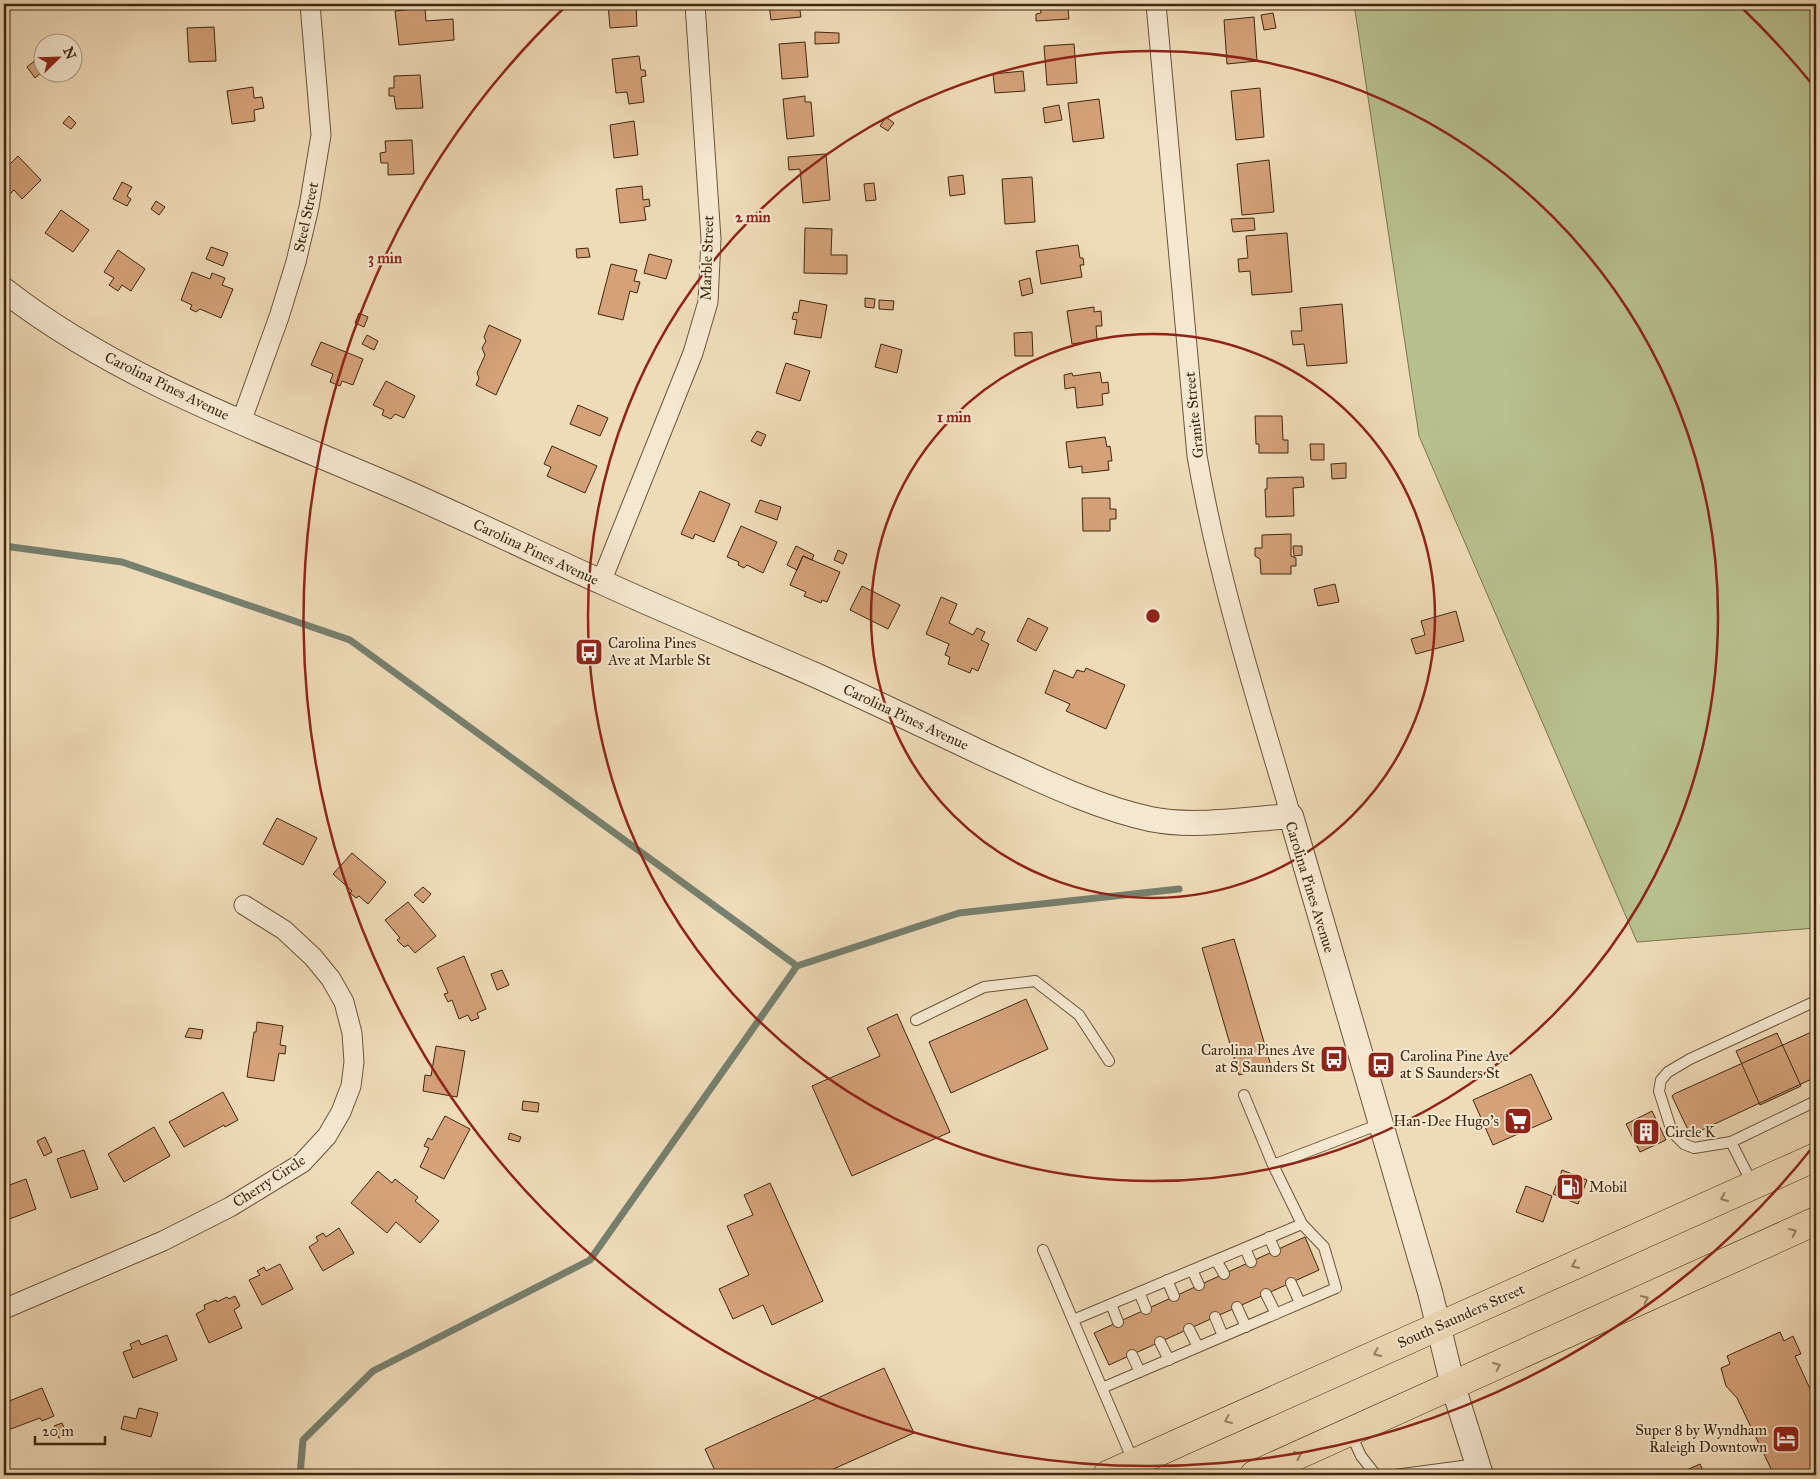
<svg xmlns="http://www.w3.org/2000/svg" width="1820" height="1479" font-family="'IM FELL Great Primer',serif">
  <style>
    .green { fill: #b8c08f; stroke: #7c744f }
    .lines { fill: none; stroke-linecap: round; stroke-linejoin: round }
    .stream { stroke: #76806e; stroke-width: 7 }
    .building { fill: #d4a179; stroke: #3f280f }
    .service-casing { stroke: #6b5539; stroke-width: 12 }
    .minor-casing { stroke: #6b5539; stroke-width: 21 }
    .tertiary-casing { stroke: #6b5539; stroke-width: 26 }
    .trunk-casing { stroke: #3f280f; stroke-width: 29 }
    .service { stroke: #f5e8d1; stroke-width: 10 }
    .minor { stroke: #f5e8d1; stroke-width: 19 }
    .tertiary { stroke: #f5e8d1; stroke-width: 24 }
    .trunk { stroke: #efdbb8; stroke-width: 28 }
    .oneway { stroke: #978264 }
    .ring { fill: none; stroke: #8f2418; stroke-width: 2.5 }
    .labels { text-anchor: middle; stroke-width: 4; stroke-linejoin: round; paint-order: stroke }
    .street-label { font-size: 15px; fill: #3f280f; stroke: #f5e8d1 }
    .poi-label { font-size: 15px; fill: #3f280f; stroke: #f5e8d1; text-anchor: start }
    .centre { fill: #8f2418; stroke: #f5e8d1; stroke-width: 2.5 }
    .ring-label { font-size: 15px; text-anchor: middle; font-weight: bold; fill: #8f2418; stroke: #f5e8d1; stroke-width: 4; stroke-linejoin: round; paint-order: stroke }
  </style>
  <rect width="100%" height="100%" fill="#efdbb8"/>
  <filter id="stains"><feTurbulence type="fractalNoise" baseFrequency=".004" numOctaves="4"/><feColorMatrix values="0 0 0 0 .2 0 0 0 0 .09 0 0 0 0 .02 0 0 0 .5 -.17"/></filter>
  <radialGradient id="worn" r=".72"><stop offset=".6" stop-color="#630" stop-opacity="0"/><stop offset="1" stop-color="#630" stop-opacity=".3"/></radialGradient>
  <path class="green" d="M 1354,4 L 1816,4 L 1816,928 L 1637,942 L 1419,436 Z"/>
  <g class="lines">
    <path class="stream" d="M 4,546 L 122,562 L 350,640 L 797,966
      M 300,1475 L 303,1440 L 373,1371 L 590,1260 L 797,966 L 959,913 L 1179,889"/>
  </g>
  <path class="building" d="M 608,4 L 636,4 L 637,26 L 610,28 Z
    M 769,4 L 799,4 L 801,17 L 771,20 Z
    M 1040,4 L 1073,4 L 1074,8 L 1068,9 L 1069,19 L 1036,21 L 1036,14 L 1041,13 Z
    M 425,8 L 426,21 L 453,19 L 454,40 L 399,45 L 395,11 Z
    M 1273,13 L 1276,28 L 1264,30 L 1261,15 Z
    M 1254,17 L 1257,61 L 1227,64 L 1224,20 Z
    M 214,27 L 216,61 L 189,62 L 187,28 Z
    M 815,32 L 839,33 L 839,43 L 815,44 Z
    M 805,42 L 808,77 L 782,79 L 779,44 Z
    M 1074,44 L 1077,83 L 1047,85 L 1044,46 Z
    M 639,56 L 641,70 L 645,70 L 646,76 L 641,77 L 644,102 L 629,104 L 627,92 L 616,93 L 612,59 Z
    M 37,59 L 42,67 L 42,72 L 35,78 L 27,67 Z
    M 1023,71 L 1025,91 L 995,93 L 993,74 Z
    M 420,75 L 423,108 L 396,109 L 394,96 L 389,96 L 389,88 L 394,88 L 394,76 Z
    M 253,87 L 254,98 L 262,97 L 264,108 L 254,110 L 255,121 L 232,124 L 227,91 Z
    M 1260,88 L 1264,137 L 1236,140 L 1231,91 Z
    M 805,96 L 805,102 L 811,102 L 814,136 L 787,139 L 783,99 Z
    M 1099,99 L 1104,138 L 1073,142 L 1068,103 Z
    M 1059,105 L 1062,120 L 1045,123 L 1043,108 Z
    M 69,116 L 76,123 L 71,129 L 63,123 Z
    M 886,117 L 894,123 L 888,131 L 880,126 Z
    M 634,121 L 638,155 L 614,158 L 610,125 Z
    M 412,140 L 414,174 L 388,175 L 388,163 L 381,163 L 380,153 L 386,152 L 385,141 Z
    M 826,154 L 830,200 L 803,203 L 800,169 L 789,170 L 788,157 Z
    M 18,156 L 41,180 L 22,199 L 14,190 L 8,196 L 4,191 L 4,170 Z
    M 1269,160 L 1274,212 L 1242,215 L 1237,164 Z
    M 963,175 L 965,194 L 950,196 L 948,177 Z
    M 1032,177 L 1035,222 L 1005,224 L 1002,179 Z
    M 122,182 L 132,187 L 127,196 L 131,199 L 127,206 L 113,199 Z
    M 874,183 L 876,200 L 866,201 L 864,184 Z
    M 642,186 L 643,200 L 649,199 L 650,206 L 644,207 L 646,220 L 620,223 L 616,189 Z
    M 156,201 L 165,207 L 159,215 L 151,209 Z
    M 61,210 L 89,230 L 73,252 L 45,233 Z
    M 1254,218 L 1255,230 L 1233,232 L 1231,219 Z
    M 805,228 L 832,229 L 831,255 L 847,255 L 847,274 L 804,273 Z
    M 1287,233 L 1292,292 L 1252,295 L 1250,271 L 1239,272 L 1238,259 L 1248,258 L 1246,236 Z
    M 1078,245 L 1080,258 L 1083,258 L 1084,265 L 1080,265 L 1082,277 L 1041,284 L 1036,251 Z
    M 211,247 L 228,253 L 223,266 L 206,259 Z
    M 588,248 L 590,257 L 577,258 L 576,249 Z
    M 118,250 L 145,269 L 131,291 L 122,285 L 118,291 L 109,285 L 114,278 L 104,272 Z
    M 649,254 L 672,260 L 666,279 L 644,273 Z
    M 611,264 L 637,270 L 634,281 L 640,282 L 637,293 L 630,291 L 623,320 L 598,314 Z
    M 192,272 L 210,279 L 212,273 L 225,278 L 222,285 L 233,289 L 221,318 L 200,309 L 196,312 L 190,309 L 192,305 L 181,300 Z
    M 1030,278 L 1033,293 L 1022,296 L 1019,281 Z
    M 865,298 L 875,299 L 874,308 L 865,307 Z
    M 800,300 L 827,305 L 821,338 L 794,334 L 797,320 L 792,319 L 794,312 L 798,313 Z
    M 879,300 L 894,301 L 893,310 L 879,309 Z
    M 1342,304 L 1347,363 L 1307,366 L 1304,344 L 1293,345 L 1291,331 L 1302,331 L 1300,308 Z
    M 1094,307 L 1094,312 L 1101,311 L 1102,326 L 1096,326 L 1097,340 L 1072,344 L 1067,311 Z
    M 359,313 L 368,317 L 364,327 L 355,323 Z
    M 489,325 L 521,340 L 496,395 L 476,385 L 479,378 L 477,373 L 485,355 L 482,348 L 486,341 L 484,337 Z
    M 1032,332 L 1033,356 L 1015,356 L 1014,333 Z
    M 367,335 L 378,341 L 374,350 L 362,344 Z
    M 321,342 L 363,359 L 353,385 L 342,381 L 340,386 L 330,382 L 333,374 L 311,365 Z
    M 881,344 L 902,350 L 897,373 L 875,367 Z
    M 786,363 L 810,371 L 800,401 L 776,393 Z
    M 1100,372 L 1102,383 L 1108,382 L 1109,393 L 1102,394 L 1103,405 L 1077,408 L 1075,387 L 1065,389 L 1064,375 L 1072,373 L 1073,376 Z
    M 386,381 L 415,396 L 404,418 L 395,414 L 391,419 L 382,415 L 384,410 L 373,405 Z
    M 578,405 L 608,418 L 600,436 L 570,424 Z
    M 1255,416 L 1282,416 L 1283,440 L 1288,440 L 1288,453 L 1259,453 L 1259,444 L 1256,444 Z
    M 757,431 L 766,435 L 761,446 L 751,441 Z
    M 1105,437 L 1107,447 L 1110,446 L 1112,461 L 1108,461 L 1109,470 L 1082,473 L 1082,466 L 1069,468 L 1066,442 Z
    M 1310,444 L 1324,444 L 1324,460 L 1311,460 Z
    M 552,446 L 597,466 L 585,493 L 547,476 L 551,467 L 544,464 Z
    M 1346,463 L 1346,478 L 1332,479 L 1331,464 Z
    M 1303,477 L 1304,487 L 1293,488 L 1294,516 L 1266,517 L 1265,489 L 1267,489 L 1267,478 Z
    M 700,491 L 730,504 L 714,542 L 695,534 L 693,539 L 681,534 Z
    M 1082,498 L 1110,498 L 1110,509 L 1116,509 L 1116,519 L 1110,519 L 1110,531 L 1083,531 Z
    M 760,500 L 781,507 L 777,520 L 755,512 Z
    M 741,526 L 777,542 L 763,573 L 747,565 L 744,568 L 738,565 L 739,562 L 727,557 Z
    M 1291,534 L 1291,556 L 1296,558 L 1296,566 L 1291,566 L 1291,574 L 1261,574 L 1260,559 L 1255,556 L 1255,548 L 1262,548 L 1262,535 Z
    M 796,546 L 814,555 L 812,560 L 803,556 L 797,570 L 787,565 Z
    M 1293,546 L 1302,546 L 1302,555 L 1294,556 Z
    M 838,550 L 847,554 L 843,564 L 834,560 Z
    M 803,556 L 840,572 L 827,602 L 822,600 L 821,603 L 804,596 L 806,592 L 790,585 Z
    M 1335,584 L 1339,602 L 1318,606 L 1314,589 Z
    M 862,586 L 900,605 L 888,629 L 850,610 Z
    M 941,597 L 957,604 L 949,623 L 973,635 L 977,628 L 985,632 L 981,640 L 989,644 L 978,671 L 972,668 L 970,673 L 948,664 L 950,657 L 945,655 L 949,644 L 926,634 Z
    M 1456,611 L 1464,641 L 1416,654 L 1411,639 L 1425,635 L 1421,621 Z
    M 1028,618 L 1048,628 L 1036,651 L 1017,641 Z
    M 1086,668 L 1125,685 L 1106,729 L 1066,711 L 1070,704 L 1045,693 L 1054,670 L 1073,678 L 1077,670 L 1084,672 Z
    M 277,818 L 317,838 L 303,865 L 263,844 Z
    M 352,853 L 386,882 L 368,904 L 359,896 L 356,898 L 350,893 L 352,891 L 333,874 Z
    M 423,887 L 431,894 L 423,903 L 414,895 Z
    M 408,902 L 436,936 L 415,953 L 408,945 L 404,947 L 397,940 L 400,938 L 385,920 Z
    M 1234,939 L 1271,1066 L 1239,1075 L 1202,948 Z
    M 464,956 L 486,1009 L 477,1013 L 479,1018 L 471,1021 L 468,1015 L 459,1019 L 452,1000 L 448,1002 L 444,994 L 448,993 L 437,968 Z
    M 502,970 L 509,985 L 497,990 L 491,974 Z
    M 1026,999 L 1048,1049 L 951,1093 L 929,1042 Z
    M 897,1014 L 950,1132 L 852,1176 L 812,1086 L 880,1056 L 867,1028 Z
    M 257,1022 L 283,1026 L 280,1045 L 286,1046 L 285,1054 L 279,1053 L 274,1081 L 247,1077 L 254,1032 L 256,1032 Z
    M 189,1028 L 203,1030 L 201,1039 L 185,1037 Z
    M 1816,1030 L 1816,1077 L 1693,1134 L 1689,1132 L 1672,1096 L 1674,1094 Z
    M 1777,1033 L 1801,1086 L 1760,1105 L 1736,1051 Z
    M 436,1046 L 465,1051 L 457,1097 L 423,1091 L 425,1075 L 431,1076 Z
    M 1531,1074 L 1552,1119 L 1493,1145 L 1473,1100 Z
    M 223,1092 L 238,1120 L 225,1127 L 224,1125 L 184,1147 L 169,1122 Z
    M 523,1101 L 539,1103 L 538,1112 L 522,1110 Z
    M 1652,1111 L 1666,1140 L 1640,1152 L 1626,1124 Z
    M 445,1116 L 470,1129 L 444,1179 L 420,1167 L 429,1148 L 424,1146 L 428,1138 L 432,1140 Z
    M 154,1127 L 170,1156 L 124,1182 L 108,1154 Z
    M 510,1133 L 521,1137 L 519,1142 L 508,1139 Z
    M 45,1137 L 52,1152 L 44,1156 L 37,1141 Z
    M 84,1150 L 98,1189 L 71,1198 L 57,1159 Z
    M 1562,1170 L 1587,1180 L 1578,1204 L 1553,1194 Z
    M 378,1171 L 392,1183 L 395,1179 L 418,1197 L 415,1201 L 439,1221 L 420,1243 L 396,1222 L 387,1233 L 351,1203 Z
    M 26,1179 L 36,1209 L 4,1221 L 4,1187 Z
    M 770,1183 L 823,1301 L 772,1325 L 763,1305 L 733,1319 L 719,1289 L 749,1275 L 727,1226 L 753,1215 L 744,1195 Z
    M 1526,1186 L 1552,1196 L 1543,1222 L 1516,1212 Z
    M 339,1228 L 354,1253 L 323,1271 L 309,1247 L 318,1241 L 316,1237 L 323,1233 L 326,1237 Z
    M 1305,1237 L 1319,1270 L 1109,1365 L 1094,1333 Z
    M 280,1264 L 293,1289 L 262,1305 L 249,1280 L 260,1275 L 257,1271 L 264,1267 L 266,1271 Z
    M 235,1296 L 240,1306 L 234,1310 L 242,1328 L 209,1343 L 196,1314 L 205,1309 L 204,1305 L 216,1300 L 217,1302 L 227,1297 L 229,1299 Z
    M 1780,1332 L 1784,1341 L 1793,1336 L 1801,1354 L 1795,1356 L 1816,1402 L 1816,1475 L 1774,1475 L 1737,1398 L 1726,1386 L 1721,1368 L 1730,1364 L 1727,1356 Z
    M 167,1335 L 177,1360 L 133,1378 L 123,1352 L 132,1349 L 130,1344 L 139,1340 L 141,1345 Z
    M 884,1368 L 914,1433 L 820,1475 L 717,1475 L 705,1449 Z
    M 42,1388 L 54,1416 L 42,1421 L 40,1418 L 8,1430 L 4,1419 L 4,1403 Z
    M 139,1408 L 158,1413 L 151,1437 L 121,1429 L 124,1416 L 136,1419 Z
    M 62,1423 L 67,1435 L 59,1438 L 54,1426 Z
    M 1700,1464 L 1705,1475 L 1675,1475 Z"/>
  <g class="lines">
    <defs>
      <path id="service" d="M 1816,1001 L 1690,1059 L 1668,1072 L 1661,1080 L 1659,1091 L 1672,1132 L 1684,1144 L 1694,1148 L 1731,1142 L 1816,1101
        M 916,1020 L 984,987 L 1035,981 L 1079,1015 L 1109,1061
        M 1244,1095 L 1273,1165
        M 1731,1142 L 1753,1185
        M 1269,1237 L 1275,1251
        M 1245,1248 L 1251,1262
        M 1043,1250 L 1134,1463
        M 1216,1260 L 1224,1274
        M 1192,1270 L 1199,1285
        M 1167,1280 L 1174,1296
        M 1291,1283 L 1300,1303
        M 1139,1292 L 1146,1309
        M 1266,1294 L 1276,1314
        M 1111,1304 L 1118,1322
        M 1237,1307 L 1246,1327
        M 1215,1317 L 1223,1336
        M 1073,1320 L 1302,1224 L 1273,1165 L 1380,1124
        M 1189,1329 L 1198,1347
        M 1160,1342 L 1169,1360
        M 1132,1355 L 1140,1372
        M 1102,1388 L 1336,1288 L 1324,1247 L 1302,1224
        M 1350,1432 L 1361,1456 L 1376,1475
        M 1395,1475 L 1477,1464"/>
      <path id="minor" d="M 1156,4 L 1197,456 C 1218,578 1256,697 1291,816
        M 241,422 L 279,317 L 296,262 L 309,207 L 321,135 L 310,4
        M 601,582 L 693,353 L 708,302 L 711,239 L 695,4
        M 4,1309 L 163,1241 L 230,1207 L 302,1163 L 327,1136 L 341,1112 L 351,1086 L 354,1062 L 352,1033 L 344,1002 L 331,979 L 313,957 L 284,930 L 244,905"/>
      <path id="tertiary" d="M 4,290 C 118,379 262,430 394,487 C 465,518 535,552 606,584 C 674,615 744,644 813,674 C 873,701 933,730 992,758 C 1043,781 1095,807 1150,819 C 1192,828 1248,819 1291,816 L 1430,1292 L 1453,1386 L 1481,1475"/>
      <path id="trunk" d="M 1107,1475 L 1816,1157
        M 1254,1475 L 1816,1221"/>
    </defs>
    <use href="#service" class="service-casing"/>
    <use href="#minor" class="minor-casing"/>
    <use href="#tertiary" class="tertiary-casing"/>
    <use href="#trunk" class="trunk-casing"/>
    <use href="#service" class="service"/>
    <use href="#minor" class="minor"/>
    <use href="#tertiary" class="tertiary"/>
    <use href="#trunk" class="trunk"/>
  </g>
  <defs><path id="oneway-chevron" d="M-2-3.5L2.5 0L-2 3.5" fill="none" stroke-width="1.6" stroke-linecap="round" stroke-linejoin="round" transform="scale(1.25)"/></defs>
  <g class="oneway">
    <use href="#oneway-chevron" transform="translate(1724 1198) rotate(156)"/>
    <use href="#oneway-chevron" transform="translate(1793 1232) rotate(-25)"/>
    <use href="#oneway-chevron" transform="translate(1575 1265) rotate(156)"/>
    <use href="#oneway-chevron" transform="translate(1645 1299) rotate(-24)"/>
    <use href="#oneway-chevron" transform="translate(1377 1353) rotate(156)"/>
    <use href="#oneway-chevron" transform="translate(1497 1366) rotate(-25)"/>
    <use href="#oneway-chevron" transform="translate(1228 1420) rotate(156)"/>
    <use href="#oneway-chevron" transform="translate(1298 1455) rotate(-24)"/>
  </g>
  <g class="ring">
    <circle cx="1153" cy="616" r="282"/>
    <circle cx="1153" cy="616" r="565"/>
    <path d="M1816 1143A847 847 0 1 1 565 7M1741 7A847 847 0 0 1 1816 89"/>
  </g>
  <defs>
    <symbol id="bus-square" viewBox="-11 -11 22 22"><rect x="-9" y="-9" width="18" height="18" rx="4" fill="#8f2418" stroke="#f5e8d1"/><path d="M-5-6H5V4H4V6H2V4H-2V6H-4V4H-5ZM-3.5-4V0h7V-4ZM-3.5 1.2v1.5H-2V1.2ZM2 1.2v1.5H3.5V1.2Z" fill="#fff"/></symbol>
    <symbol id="supermarket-square" viewBox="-11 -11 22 22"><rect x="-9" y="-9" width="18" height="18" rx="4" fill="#8f2418" stroke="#f5e8d1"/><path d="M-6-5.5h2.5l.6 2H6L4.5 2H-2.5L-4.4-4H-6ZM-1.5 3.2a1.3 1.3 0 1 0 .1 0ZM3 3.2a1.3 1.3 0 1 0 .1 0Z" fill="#fff"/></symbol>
    <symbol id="building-square" viewBox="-11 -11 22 22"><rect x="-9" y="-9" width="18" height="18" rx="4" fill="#8f2418" stroke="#f5e8d1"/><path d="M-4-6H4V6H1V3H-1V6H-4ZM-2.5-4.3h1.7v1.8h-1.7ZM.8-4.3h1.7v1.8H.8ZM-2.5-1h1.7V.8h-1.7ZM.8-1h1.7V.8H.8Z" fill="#fff"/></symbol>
    <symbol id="fuel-square" viewBox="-11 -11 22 22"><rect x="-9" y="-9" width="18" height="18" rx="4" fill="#8f2418" stroke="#f5e8d1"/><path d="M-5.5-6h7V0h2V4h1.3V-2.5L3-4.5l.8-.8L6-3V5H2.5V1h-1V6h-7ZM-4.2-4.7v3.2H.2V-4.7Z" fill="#fff"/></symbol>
    <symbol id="hotel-square" viewBox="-11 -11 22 22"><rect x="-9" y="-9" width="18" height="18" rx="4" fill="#8f2418" stroke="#f5e8d1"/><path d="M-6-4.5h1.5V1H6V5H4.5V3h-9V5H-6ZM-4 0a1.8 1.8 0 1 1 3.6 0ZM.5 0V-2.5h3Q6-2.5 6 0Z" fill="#fff"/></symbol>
  </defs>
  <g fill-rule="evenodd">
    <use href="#bus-square" x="573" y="636" width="32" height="32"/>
    <use href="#bus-square" x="1318" y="1043" width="32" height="32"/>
    <use href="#bus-square" x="1365" y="1049" width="32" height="32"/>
    <use href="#supermarket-square" x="1502" y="1105" width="32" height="32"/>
    <use href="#building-square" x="1630" y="1116" width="32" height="32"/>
    <use href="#fuel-square" x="1554" y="1171" width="32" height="32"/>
    <use href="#hotel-square" x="1770" y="1423" width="32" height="32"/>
  </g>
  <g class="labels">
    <g class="street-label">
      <text transform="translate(306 217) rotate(-78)" y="5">Steel Street</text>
      <text transform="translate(707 258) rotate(-88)" y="5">Marble Street</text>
      <text transform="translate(167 386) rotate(26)" y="5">Carolina Pines Avenue</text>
      <text transform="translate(1194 415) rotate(-96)" y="5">Granite Street</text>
      <text transform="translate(536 552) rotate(25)" y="5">Carolina Pines Avenue</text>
      <text transform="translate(906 717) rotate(25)" y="5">Carolina Pines Avenue</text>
      <text transform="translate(1310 887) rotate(73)" y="5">Carolina Pines Avenue</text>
      <text transform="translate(269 1181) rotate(-33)" y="5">Cherry Circle</text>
      <text transform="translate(1461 1316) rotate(-24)" y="5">South Saunders Street</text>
    </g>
    <g class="poi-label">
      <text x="608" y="648">Carolina Pines<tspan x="608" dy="17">Ave at Marble St</tspan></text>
      <text x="1315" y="1055" text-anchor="end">Carolina Pines Ave<tspan x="1315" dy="17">at S Saunders St</tspan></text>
      <text x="1400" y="1061">Carolina Pine Ave<tspan x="1400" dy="17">at S Saunders St</tspan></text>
      <text x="1499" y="1126" text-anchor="end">Han-Dee Hugo's</text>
      <text x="1665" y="1137">Circle K</text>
      <text x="1589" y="1192">Mobil</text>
      <text x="1767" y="1435" text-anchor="end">Super 8 by Wyndham<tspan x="1767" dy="17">Raleigh Downtown</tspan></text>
    </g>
  </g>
  <circle cx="1153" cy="616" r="8" class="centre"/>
  <g class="ring-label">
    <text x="753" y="222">2 min</text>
    <text x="385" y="263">3 min</text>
    <text x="954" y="422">1 min</text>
  </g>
  <rect width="1820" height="1479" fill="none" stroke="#efdbb8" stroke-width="20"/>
  <rect x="5" y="5" width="1810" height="1469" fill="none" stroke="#3f280f" stroke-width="2.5"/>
  <rect x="10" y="10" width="1800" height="1459" fill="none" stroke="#3f280f"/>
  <g transform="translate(58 58) rotate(67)"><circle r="24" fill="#f5e8d1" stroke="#ac9b83"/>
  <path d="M0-4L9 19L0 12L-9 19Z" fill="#8f2418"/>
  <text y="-8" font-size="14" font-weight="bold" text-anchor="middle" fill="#3f280f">N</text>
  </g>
  <path d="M35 1436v8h70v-8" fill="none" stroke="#3f280f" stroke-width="2.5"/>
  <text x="42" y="1436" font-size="15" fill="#3f280f" stroke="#f5e8d1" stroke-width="4" paint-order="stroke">20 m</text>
  <rect width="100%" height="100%" filter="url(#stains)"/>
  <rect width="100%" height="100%" fill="url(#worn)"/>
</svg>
